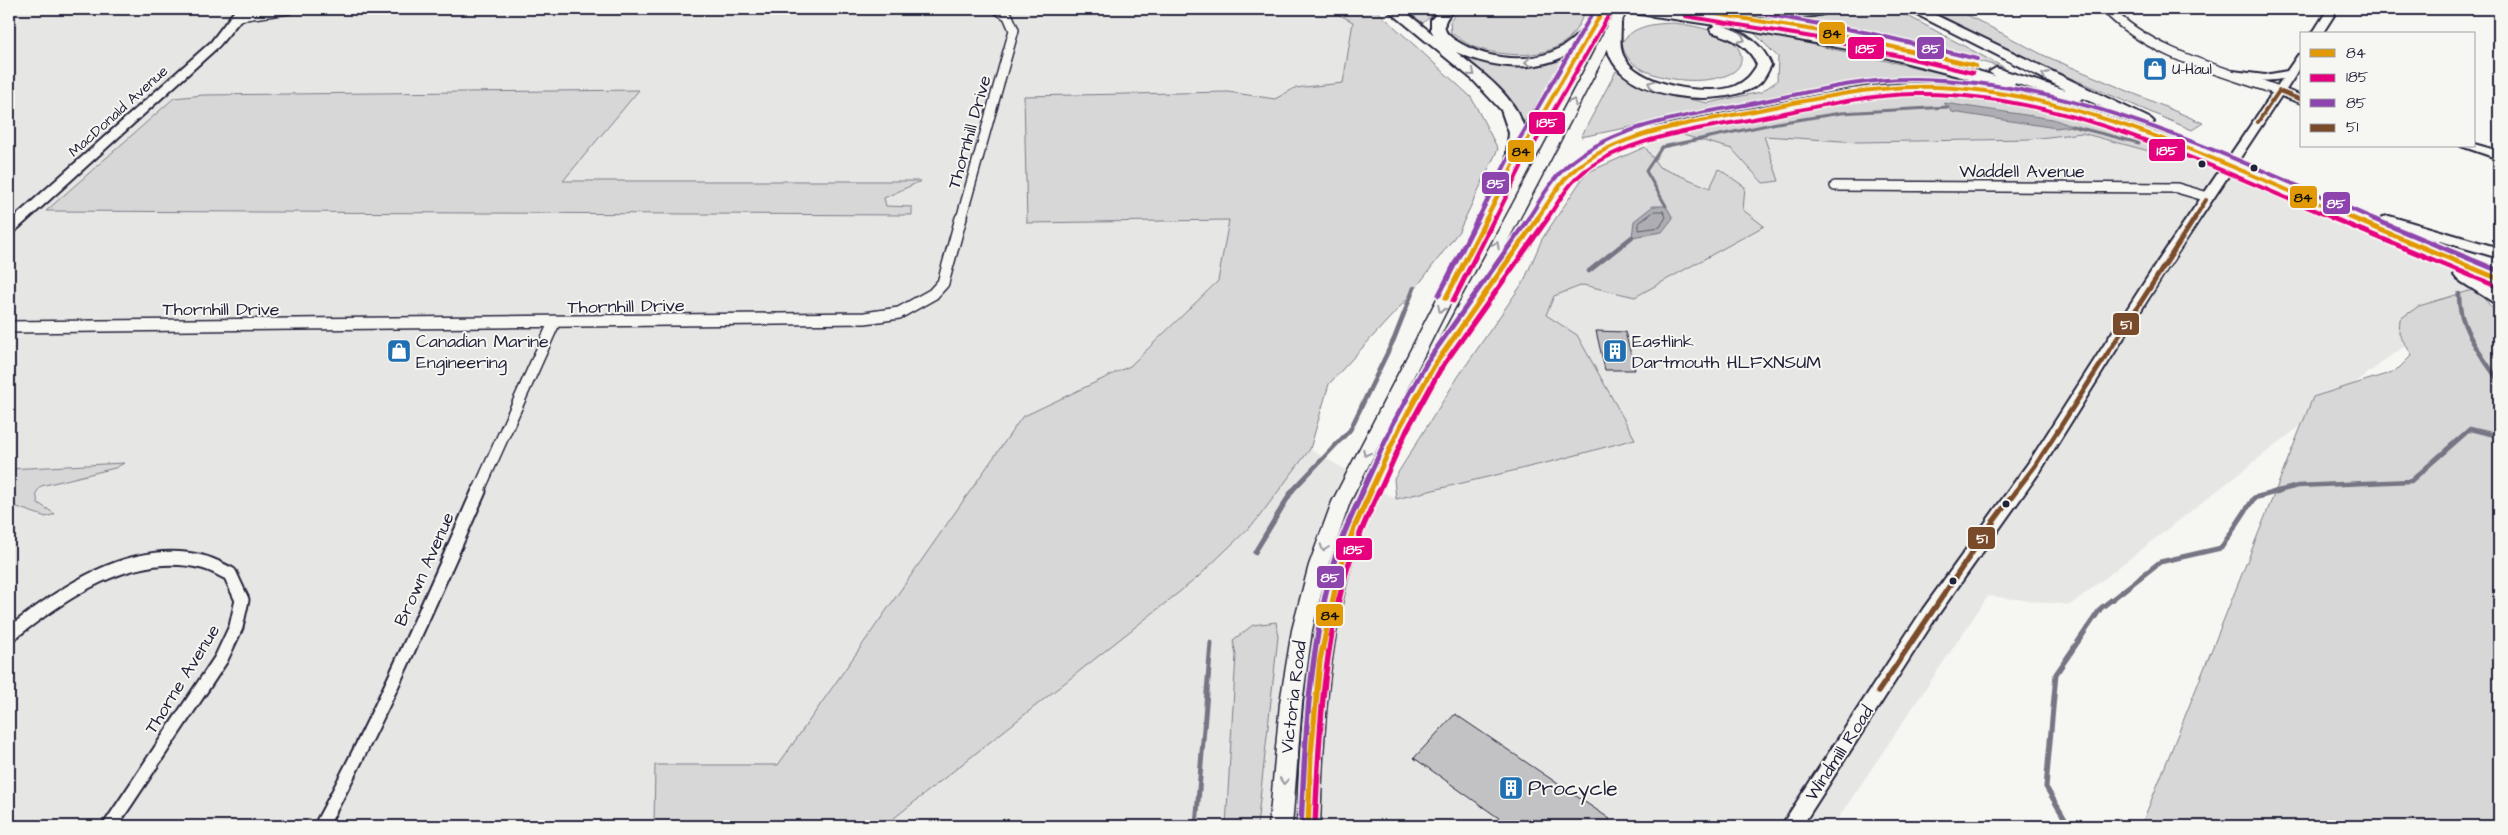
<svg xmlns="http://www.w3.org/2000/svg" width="2508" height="835" font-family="'Architects Daughter',sans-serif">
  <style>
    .built { fill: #e6e6e4; fill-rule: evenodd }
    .green { fill: #d7d7d7; stroke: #7c7c89 }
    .water { fill: #adadb3; stroke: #757583 }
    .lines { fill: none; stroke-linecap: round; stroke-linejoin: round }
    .shore { stroke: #5a5a6b; stroke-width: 1 }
    .stream-far2 { stroke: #757583; stroke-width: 3 }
    .stream-far1 { stroke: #757583; stroke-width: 4.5 }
    .stream { stroke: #757583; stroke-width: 5 }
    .building { fill: #c2c2c4; stroke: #22223b }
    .street-far2-casing { stroke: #22223b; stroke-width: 12 }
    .street-far1-casing { stroke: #22223b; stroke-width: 14 }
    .street-casing { stroke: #22223b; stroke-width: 17 }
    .secondary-casing { stroke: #22223b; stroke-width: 4 }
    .primary-casing { stroke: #22223b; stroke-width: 3 }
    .highway-casing { stroke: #22223b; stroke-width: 4 }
    .street-far2 { stroke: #f6f6f2; stroke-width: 9 }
    .street-far1 { stroke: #f6f6f2; stroke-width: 11 }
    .street { stroke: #f6f6f2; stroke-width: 13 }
    .secondary { fill: #f6f6f2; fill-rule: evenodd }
    .primary { fill: #f6f6f2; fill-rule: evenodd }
    .highway { fill: #f6f6f2; fill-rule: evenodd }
    .highway-bridge-casing { stroke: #22223b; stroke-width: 18; stroke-linecap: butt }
    .highway-bridge { stroke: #f6f6f2; stroke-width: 15 }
    .bus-1-far2-casing { stroke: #f6f6f2; stroke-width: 7 }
    .bus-1-far1-casing { stroke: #f6f6f2; stroke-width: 9 }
    .bus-1-casing { stroke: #f6f6f2; stroke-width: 9 }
    .bus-2-far2-casing { stroke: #f6f6f2; stroke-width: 7 }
    .bus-2-far1-casing { stroke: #f6f6f2; stroke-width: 9 }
    .bus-2-casing { stroke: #f6f6f2; stroke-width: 9 }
    .bus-3-far2-casing { stroke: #f6f6f2; stroke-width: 7 }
    .bus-3-far1-casing { stroke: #f6f6f2; stroke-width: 9 }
    .bus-3-casing { stroke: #f6f6f2; stroke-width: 9 }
    .bus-4-far2-casing { stroke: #f6f6f2; stroke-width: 7 }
    .bus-4-far1-casing { stroke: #f6f6f2; stroke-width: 9 }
    .bus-4-casing { stroke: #f6f6f2; stroke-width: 9 }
    .bus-1-far2 { stroke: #e29906; stroke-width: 4 }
    .bus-1-far1 { stroke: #e29906; stroke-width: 5 }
    .bus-1 { stroke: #e29906; stroke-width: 5.5 }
    .bus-2-far2 { stroke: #e5007d; stroke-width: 4 }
    .bus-2-far1 { stroke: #e5007d; stroke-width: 5 }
    .bus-2 { stroke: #e5007d; stroke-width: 5.5 }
    .bus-3-far2 { stroke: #8e44ad; stroke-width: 4 }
    .bus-3-far1 { stroke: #8e44ad; stroke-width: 5 }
    .bus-3 { stroke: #8e44ad; stroke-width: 5.5 }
    .bus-4-far2 { stroke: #7a4b2a; stroke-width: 4 }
    .bus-4-far1 { stroke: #7a4b2a; stroke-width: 5 }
    .bus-4 { stroke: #7a4b2a; stroke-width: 5.5 }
    .oneway { stroke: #9797a0 }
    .bus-dot { fill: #22223b; stroke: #f6f6f2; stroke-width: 2 }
    .labels { text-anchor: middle; stroke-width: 4; stroke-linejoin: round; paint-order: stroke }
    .far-poi-label { font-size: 15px; fill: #22223b; stroke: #f6f6f2; text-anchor: start }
    .far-street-label { font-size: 15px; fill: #22223b; stroke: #f6f6f2 }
    .street-label { font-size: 18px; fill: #22223b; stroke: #f6f6f2 }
    .poi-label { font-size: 18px; fill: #22223b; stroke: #f6f6f2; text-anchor: start }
    .near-poi-label { font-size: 21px; fill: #22223b; stroke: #f6f6f2; text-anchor: start }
    .line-badge { stroke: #f6f6f2; stroke-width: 2 }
    .badge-label { font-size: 14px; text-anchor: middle; font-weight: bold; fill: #fff }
    .pale-badge-label { font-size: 14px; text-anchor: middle; font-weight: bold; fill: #111 }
  </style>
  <rect width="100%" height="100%" fill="#f6f6f2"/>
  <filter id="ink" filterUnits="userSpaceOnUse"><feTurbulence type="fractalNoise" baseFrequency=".02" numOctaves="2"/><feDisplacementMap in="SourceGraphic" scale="10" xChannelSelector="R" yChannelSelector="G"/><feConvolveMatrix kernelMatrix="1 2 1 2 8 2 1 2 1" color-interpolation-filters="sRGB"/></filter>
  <g filter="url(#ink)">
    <path class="built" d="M 9,9 L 1329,9 L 1353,22 L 1343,83 L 1295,88 L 1275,99 L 1228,92 L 1027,223 L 1229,219 L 1218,281 L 1130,366 L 1022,417 L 778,766 L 655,766 L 654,826 L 9,826 L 9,506 L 17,507 L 46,517 L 54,513 L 38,503 L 36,493 L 41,486 L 115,468 L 123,463 L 9,469 L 9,208 L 15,202 L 9,201 ZM 638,90 L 563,181 L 919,181 L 884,197 L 885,206 L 912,215 L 47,211 L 174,98 Z
      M 1669,131 L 1732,149 L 1763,183 L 1779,181 L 1763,136 L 1858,142 L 2031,139 L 2082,133 L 2159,154 L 2172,139 L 2499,275 L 2499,282 L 2389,357 L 2070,605 L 1988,596 L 1833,826 L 884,826 L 1197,578 L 1256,521 L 1310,449 L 1396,499 L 1558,460 L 1577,335 L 1546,315 L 1554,296 L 1583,285 L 1635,297 L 1742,210 L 1719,170 L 1711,188 L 1659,167 L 1645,147 Z"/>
    <path class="green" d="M 1329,9 L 1375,9 L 1471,97 L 1498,149 L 1459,231 L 1409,297 L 1329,384 L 1310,449 L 1256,521 L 1197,578 L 884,826 L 654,826 L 655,765 L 778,765 L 1022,417 L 1130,366 L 1218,281 L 1229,220 L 1027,223 L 1024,96 L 1228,92 L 1275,99 L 1295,88 L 1343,83 L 1353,22 Z
      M 1404,9 L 1439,9 L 1423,23 Z
      M 1463,9 L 1587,9 C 1582,17 1578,28 1572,35 C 1551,61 1502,57 1474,47 C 1466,44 1458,37 1451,33 L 1450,22 L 1457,11 Z
      M 1846,9 L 1895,9 L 2005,68 L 1891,38 L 1779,15 L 1822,16 Z
      M 1928,9 L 1956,9 L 2043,55 L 2203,123 L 2192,130 L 2031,61 Z
      M 1673,23 C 1691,25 1738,32 1741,56 C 1742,63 1739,68 1733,72 C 1706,89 1624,81 1622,42 C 1635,25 1653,24 1673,23 Z
      M 1752,31 L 1995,85 L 1910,78 L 1862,80 L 1581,137 L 1616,71 L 1652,91 L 1708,103 L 1761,92 L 1777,81 L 1778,57 Z
      M 1457,54 C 1500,67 1520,67 1564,60 L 1524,123 L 1493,86 Z
      M 639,90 L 563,181 L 921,181 L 884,198 L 886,206 L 912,207 L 912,215 L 46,211 L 174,98 L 203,95 Z
      M 1896,92 C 1953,92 2010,98 2065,113 C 2099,122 2132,137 2165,149 L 2160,154 L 2082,133 L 2031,139 L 1858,142 L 1764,136 L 1779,181 L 1763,183 L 1732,149 L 1669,131 Z
      M 1645,147 L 1659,167 L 1710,188 L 1719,169 L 1745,187 L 1743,210 L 1764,226 L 1635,297 L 1583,285 L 1554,296 L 1546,315 L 1577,335 L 1635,439 L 1558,460 L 1396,499 L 1394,479 L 1458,377 L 1524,281 L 1542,239 L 1586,173 Z
      M 2476,289 L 2499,316 L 2499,826 L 2141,826 L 2313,397 L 2396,371 L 2412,355 L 2399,334 L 2400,319 L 2419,306 Z
      M 124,463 L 115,468 L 41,486 L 36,493 L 38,503 L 55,514 L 46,517 L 17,507 L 9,506 L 9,469 Z
      M 1276,622 L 1278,637 L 1257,826 L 1226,826 L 1236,655 L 1233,640 L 1253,625 Z"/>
    <path class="water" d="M 1944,103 L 2053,119 L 2072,126 L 2056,128 L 1952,112 Z
      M 1653,206 L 1666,206 L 1673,218 L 1662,232 L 1632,237 L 1634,221 Z"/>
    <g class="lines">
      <path class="shore" d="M 1655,211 L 1663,211 L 1666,217 L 1660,227 L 1639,230 L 1639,223 Z"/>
      <path class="stream-far2" d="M 2072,126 L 2139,143
        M 1666,206 L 1646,171 L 1662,147 L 1777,123 L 1841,113 L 1948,107"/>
      <path class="stream-far1" d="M 1589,271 L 1632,237
        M 2459,294 C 2458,327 2481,355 2499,381
        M 1291,492 L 1350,430 L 1394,339 L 1414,288
        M 2274,492 L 2298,486 L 2411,481 L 2470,429 L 2499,436"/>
      <path class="stream" d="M 1255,552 L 1292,491
        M 1196,826 L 1211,643
        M 2069,826 L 2046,787 L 2056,674 L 2101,608 L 2160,562 L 2221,548 L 2254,498 L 2279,491"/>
    </g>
    <path class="building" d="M 1596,331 L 1625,332 L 1635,370 L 1605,370 Z
      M 1455,714 L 1610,819 L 1604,826 L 1510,826 L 1414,758 Z"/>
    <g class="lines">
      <defs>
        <path id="street-far2" d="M 2107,9 C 2151,55 2221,70 2279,91
          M 238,16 L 289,9
          M 1835,186 L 2177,188 L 2208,197
          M 961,219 L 1014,30 L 1008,16 L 997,9"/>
        <path id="street-far1" d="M 9,327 L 865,318 L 899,313 L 933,294 L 943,283 L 961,218
          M 478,492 L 554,323"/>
        <path id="street" d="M 9,635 C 61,594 131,544 202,562 C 212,564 221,570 230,574 L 242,600 L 236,627 L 221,659 L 110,826
          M 321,826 C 380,717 429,604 479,491"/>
        <path id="secondary" d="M 236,9 L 246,9 L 242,18 L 219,46 L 14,232 L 9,233 L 9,222 L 211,42 Z
          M 2328,9 L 2338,9 L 2322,34 L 2312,34 Z
          M 2302,54 L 2302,65 L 2286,90 L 2302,96 L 2302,103 L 2281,96 L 2170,264 L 2041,470 L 1935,619 L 1802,826 L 1781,826 L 1923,609 L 2029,462 L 2156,264 L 2282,79 C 2269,81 2237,83 2228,74 L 2233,71 L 2265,75 L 2287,71 L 2298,55 Z
          M 2474,144 L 2499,151 L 2499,159 L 2461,146 L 2474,146 Z"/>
        <path id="primary" d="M 1598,9 L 1610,9 L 1521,163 L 1350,502 L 1328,565 L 1312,630 L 1302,703 L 1292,826 L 1269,826 L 1280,703 L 1292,630 L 1309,565 L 1332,502 L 1507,163 Z
          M 1616,9 L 1628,9 C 1570,124 1509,238 1449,352 C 1413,423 1371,493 1350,570 C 1327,653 1323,740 1320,826 L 1297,826 C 1299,741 1306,652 1330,570 C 1353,493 1395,423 1433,352 C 1494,238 1557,124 1616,9 Z"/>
        <path id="highway" d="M 1387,9 L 1402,9 L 1434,35 L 1431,30 L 1431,20 L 1440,9 L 1454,9 C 1450,15 1443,20 1445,29 C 1446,34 1451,37 1455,40 C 1482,58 1521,64 1552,52 C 1569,46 1581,31 1593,18 L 1598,17 L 1605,21 C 1568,73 1510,76 1456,52 C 1481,72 1518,98 1525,132 C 1526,141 1523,154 1522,163 L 1514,168 L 1506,163 L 1509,133 L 1501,110 L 1473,80 Z
          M 1626,9 C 1666,6 1707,15 1747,22 C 1830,35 1913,52 1995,76 L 1989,72 L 1996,68 L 2066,90 L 1906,9 L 1923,9 L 2151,119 L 2154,122 L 2146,127 L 2141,125 L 2083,98 L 2076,102 L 2014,83 L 2015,85 L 2013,88 L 2008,89 L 1869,53 L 1723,26 C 1745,33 1762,43 1771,65 C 1768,71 1764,80 1759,84 C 1721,112 1606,98 1607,40 C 1607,33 1606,26 1609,21 L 1619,21 L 1621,24 C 1621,34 1619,46 1623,55 C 1636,85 1707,97 1735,86 C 1746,81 1751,75 1757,65 C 1749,45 1731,38 1712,32 L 1710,29 L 1715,25 L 1633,13 Z
          M 1715,9 L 1831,9 C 1819,24 1742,14 1722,13 Z
          M 1909,83 C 2005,82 2095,109 2184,142 L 2186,145 L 2184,148 L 2172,148 C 2076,112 1977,83 1873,94 C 1826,100 1778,112 1731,121 C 1669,133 1620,136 1572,181 L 1441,370 L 1434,372 L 1427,370 L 1424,366 L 1560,175 L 1577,159 L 1595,147 L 1633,131 L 1872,86 Z
          M 2284,184 L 2383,224 L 2381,221 L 2383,217 L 2389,216 L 2499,248 L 2499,258 L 2385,225 L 2499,273 L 2499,284 L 2478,277 L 2499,290 L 2499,304 L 2493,302 L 2457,279 L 2454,275 L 2457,271 L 2462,270 L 2278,192 L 2276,189 L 2278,186 Z"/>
      </defs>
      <use href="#street-far2" class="street-far2-casing"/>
      <use href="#street-far1" class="street-far1-casing"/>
      <use href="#street" class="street-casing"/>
      <use href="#secondary" class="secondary-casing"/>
      <use href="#primary" class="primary-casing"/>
      <use href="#highway" class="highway-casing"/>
      <use href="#street-far2" class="street-far2"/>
      <use href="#street-far1" class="street-far1"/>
      <use href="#street" class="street"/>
      <use href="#secondary" class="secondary"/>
      <use href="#primary" class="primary"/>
      <use href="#highway" class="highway"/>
      <defs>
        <path id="highway-bridge" d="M 2178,145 L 2284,189"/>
      </defs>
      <use href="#highway-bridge" class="highway-bridge-casing"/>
      <use href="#highway-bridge" class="highway-bridge"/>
      <defs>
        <path id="bus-1-far2" d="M 1686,9 L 1832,33 L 1976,66
          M 1486,219 L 1514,163 L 1604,9
          M 1537,219 C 1546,206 1555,191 1565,179 C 1605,134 1689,123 1744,113 C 1801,102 1857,88 1914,87 C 2060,83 2222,163 2355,219"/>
        <path id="bus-1-far1" d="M 2352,218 L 2499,279
          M 1446,298 L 1487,218
          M 1370,492 L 1400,427 L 1434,366 L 1538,218"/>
        <path id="bus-1" d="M 1308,826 L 1311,754 L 1320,660 L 1339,571 L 1354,528 L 1371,491"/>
        <path id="bus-2-far2" d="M 1685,16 L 1830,40 L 1973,73
          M 1495,219 L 1521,167 L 1610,13
          M 1547,219 C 1555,207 1562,195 1571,184 C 1608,141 1691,130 1743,121 C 1800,111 1857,95 1915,94 C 2058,91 2205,164 2335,219"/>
        <path id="bus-2-far1" d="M 2332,218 L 2496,286
          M 1453,301 L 1495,218
          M 1379,492 L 1407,430 L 1440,370 L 1548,218"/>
        <path id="bus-2" d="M 1315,826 C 1319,741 1322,654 1346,573 C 1354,544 1367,518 1379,491"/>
        <path id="bus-3-far2" d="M 1737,9 L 1869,33 L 1977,59
          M 1478,219 L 1508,159 L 1595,9
          M 1528,219 C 1538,204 1547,187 1559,174 C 1601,127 1687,115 1745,105 C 1802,94 1859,78 1917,79 C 2078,81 2229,157 2374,219"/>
        <path id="bus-3-far1" d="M 2371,218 L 2499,271
          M 1439,295 L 1478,218
          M 1362,492 L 1393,424 L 1427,362 L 1529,218"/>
        <path id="bus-3" d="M 1301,826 C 1305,740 1309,653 1332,569 C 1339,542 1351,517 1363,491"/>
        <path id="bus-4-far2" d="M 2258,122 L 2279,91 L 2302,100
          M 2194,219 L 2206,200"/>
        <path id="bus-4-far1" d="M 2015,492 L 2035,466 L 2195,218"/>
        <path id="bus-4" d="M 1878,692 L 1990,526 L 2016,491"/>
      </defs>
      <use href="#bus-1-far2" class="bus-1-far2-casing"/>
      <use href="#bus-1-far1" class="bus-1-far1-casing"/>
      <use href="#bus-1" class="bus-1-casing"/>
      <use href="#bus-2-far2" class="bus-2-far2-casing"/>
      <use href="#bus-2-far1" class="bus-2-far1-casing"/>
      <use href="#bus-2" class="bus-2-casing"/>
      <use href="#bus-3-far2" class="bus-3-far2-casing"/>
      <use href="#bus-3-far1" class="bus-3-far1-casing"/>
      <use href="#bus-3" class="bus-3-casing"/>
      <use href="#bus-4-far2" class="bus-4-far2-casing"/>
      <use href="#bus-4-far1" class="bus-4-far1-casing"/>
      <use href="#bus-4" class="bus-4-casing"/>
      <use href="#bus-1-far2" class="bus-1-far2"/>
      <use href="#bus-1-far1" class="bus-1-far1"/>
      <use href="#bus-1" class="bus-1"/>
      <use href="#bus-2-far2" class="bus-2-far2"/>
      <use href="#bus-2-far1" class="bus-2-far1"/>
      <use href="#bus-2" class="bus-2"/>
      <use href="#bus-3-far2" class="bus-3-far2"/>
      <use href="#bus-3-far1" class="bus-3-far1"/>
      <use href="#bus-3" class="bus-3"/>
      <use href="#bus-4-far2" class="bus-4-far2"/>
      <use href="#bus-4-far1" class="bus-4-far1"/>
      <use href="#bus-4" class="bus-4"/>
    </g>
    <defs><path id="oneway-chevron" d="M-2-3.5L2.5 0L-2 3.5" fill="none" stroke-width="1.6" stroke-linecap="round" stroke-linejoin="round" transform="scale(1.25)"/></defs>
    <g class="oneway">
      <use href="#oneway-chevron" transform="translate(1742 39) rotate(28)"/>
      <use href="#oneway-chevron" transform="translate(1528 62) rotate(173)"/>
      <use href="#oneway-chevron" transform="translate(1472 73) rotate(40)"/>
      <use href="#oneway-chevron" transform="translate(2045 75) rotate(-155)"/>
      <use href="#oneway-chevron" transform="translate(1651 84) rotate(-158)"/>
      <use href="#oneway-chevron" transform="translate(1573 102) rotate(-62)"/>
      <use href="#oneway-chevron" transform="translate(1496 245) rotate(-62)"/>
      <use href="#oneway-chevron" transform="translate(1441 309) rotate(116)"/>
      <use href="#oneway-chevron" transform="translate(1366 453) rotate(118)"/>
      <use href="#oneway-chevron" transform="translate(1324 548) rotate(108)"/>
      <use href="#oneway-chevron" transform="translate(1284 781) rotate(95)"/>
    </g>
  </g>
  <defs>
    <symbol id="shop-square" viewBox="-11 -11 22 22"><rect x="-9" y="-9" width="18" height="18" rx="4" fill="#1f6fb2" stroke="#f6f6f2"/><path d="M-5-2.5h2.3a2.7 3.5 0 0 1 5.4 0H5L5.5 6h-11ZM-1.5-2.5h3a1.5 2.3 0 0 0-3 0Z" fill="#fff"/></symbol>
    <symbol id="building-square" viewBox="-11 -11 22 22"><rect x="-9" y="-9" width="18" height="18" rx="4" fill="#1f6fb2" stroke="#f6f6f2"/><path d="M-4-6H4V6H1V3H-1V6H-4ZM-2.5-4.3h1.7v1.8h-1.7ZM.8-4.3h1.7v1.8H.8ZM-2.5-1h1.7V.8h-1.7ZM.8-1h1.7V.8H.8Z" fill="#fff"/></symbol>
  </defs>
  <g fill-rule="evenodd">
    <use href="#shop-square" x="2141" y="55" width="28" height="28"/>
    <use href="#shop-square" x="385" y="337" width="28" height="28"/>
    <use href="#building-square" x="1601" y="337" width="28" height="28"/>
    <use href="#building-square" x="1497" y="774" width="28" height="28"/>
  </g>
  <g class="bus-dot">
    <circle cx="2202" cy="164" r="4.5"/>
    <circle cx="2254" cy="168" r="4.5"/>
    <circle cx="2006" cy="504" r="4.5"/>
    <circle cx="1953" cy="581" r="4.5"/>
  </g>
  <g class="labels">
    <g class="far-poi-label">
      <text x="2172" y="74">U-Haul</text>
    </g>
    <g class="far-street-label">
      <text transform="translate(118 111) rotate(-42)" y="5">MacDonald Avenue</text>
    </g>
    <g class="street-label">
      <text transform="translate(969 132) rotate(-74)" y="6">Thornhill Drive</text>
      <text x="2022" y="177">Waddell Avenue</text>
      <text transform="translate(626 306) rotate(-1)" y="6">Thornhill Drive</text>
      <text x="221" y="315">Thornhill Drive</text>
      <text transform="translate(424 569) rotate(-66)" y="6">Brown Avenue</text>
      <text transform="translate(182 679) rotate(-58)" y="6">Thorne Avenue</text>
      <text transform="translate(1293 697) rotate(-83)" y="6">Victoria Road</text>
      <text transform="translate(1839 753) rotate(-57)" y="6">Windmill Road</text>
    </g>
    <g class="poi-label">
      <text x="416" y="347">Canadian Marine<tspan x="416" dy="21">Engineering</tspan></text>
      <text x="1632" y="347">Eastlink<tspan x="1632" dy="21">Dartmouth HLFXNSUM</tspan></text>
    </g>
    <g class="near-poi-label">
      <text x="1528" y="795">Procycle</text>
    </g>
  </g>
  <g class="line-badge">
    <rect x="1818" y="21" width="28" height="24" rx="5" fill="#e29906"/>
    <rect x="1916" y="36" width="29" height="24" rx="5" fill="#8e44ad"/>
    <rect x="1847" y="36" width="38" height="24" rx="5" fill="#e5007d"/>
    <rect x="1528" y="111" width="38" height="24" rx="5" fill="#e5007d"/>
    <rect x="2148" y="138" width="38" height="24" rx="5" fill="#e5007d"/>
    <rect x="1507" y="139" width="28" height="24" rx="5" fill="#e29906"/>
    <rect x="1481" y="171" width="29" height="24" rx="5" fill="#8e44ad"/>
    <rect x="2289" y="185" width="29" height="24" rx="5" fill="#e29906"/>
    <rect x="2322" y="191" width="29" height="24" rx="5" fill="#8e44ad"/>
    <rect x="2112" y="312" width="28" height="24" rx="5" fill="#7a4b2a"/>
    <rect x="1967" y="526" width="29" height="24" rx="5" fill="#7a4b2a"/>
    <rect x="1335" y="537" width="38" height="24" rx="5" fill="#e5007d"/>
    <rect x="1316" y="565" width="29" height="24" rx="5" fill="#8e44ad"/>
    <rect x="1315" y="603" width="29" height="24" rx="5" fill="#e29906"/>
  </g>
  <g class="badge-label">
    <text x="1931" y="53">85</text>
    <text x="1866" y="53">185</text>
    <text x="1547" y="127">185</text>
    <text x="2167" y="155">185</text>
    <text x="1496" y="188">85</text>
    <text x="2336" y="208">85</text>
    <text x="2126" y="329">51</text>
    <text x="1982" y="543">51</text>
    <text x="1354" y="554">185</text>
    <text x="1330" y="582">85</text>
  </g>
  <g class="pale-badge-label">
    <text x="1832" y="38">84</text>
    <text x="1521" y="156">84</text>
    <text x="2303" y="202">84</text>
    <text x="1330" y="620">84</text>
  </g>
  <rect width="2508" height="835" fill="none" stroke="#f6f6f2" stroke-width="30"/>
  <rect x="15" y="15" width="2478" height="805" fill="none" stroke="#22223b" stroke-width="2" filter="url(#ink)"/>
  <rect x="2300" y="32" width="175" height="115" fill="#f6f6f2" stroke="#a1a1a9"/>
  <rect x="2310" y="49" width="25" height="8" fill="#e29906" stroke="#a1a1a9"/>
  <text x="2346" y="58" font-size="15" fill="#22223b">84</text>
  <rect x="2310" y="74" width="25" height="8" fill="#e5007d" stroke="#a1a1a9"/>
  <text x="2346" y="82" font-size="15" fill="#22223b">185</text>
  <rect x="2310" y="99" width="25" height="8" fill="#8e44ad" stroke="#a1a1a9"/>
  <text x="2346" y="108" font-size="15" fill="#22223b">85</text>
  <rect x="2310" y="124" width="25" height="8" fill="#7a4b2a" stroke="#a1a1a9"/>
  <text x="2346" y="132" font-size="15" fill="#22223b">51</text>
</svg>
